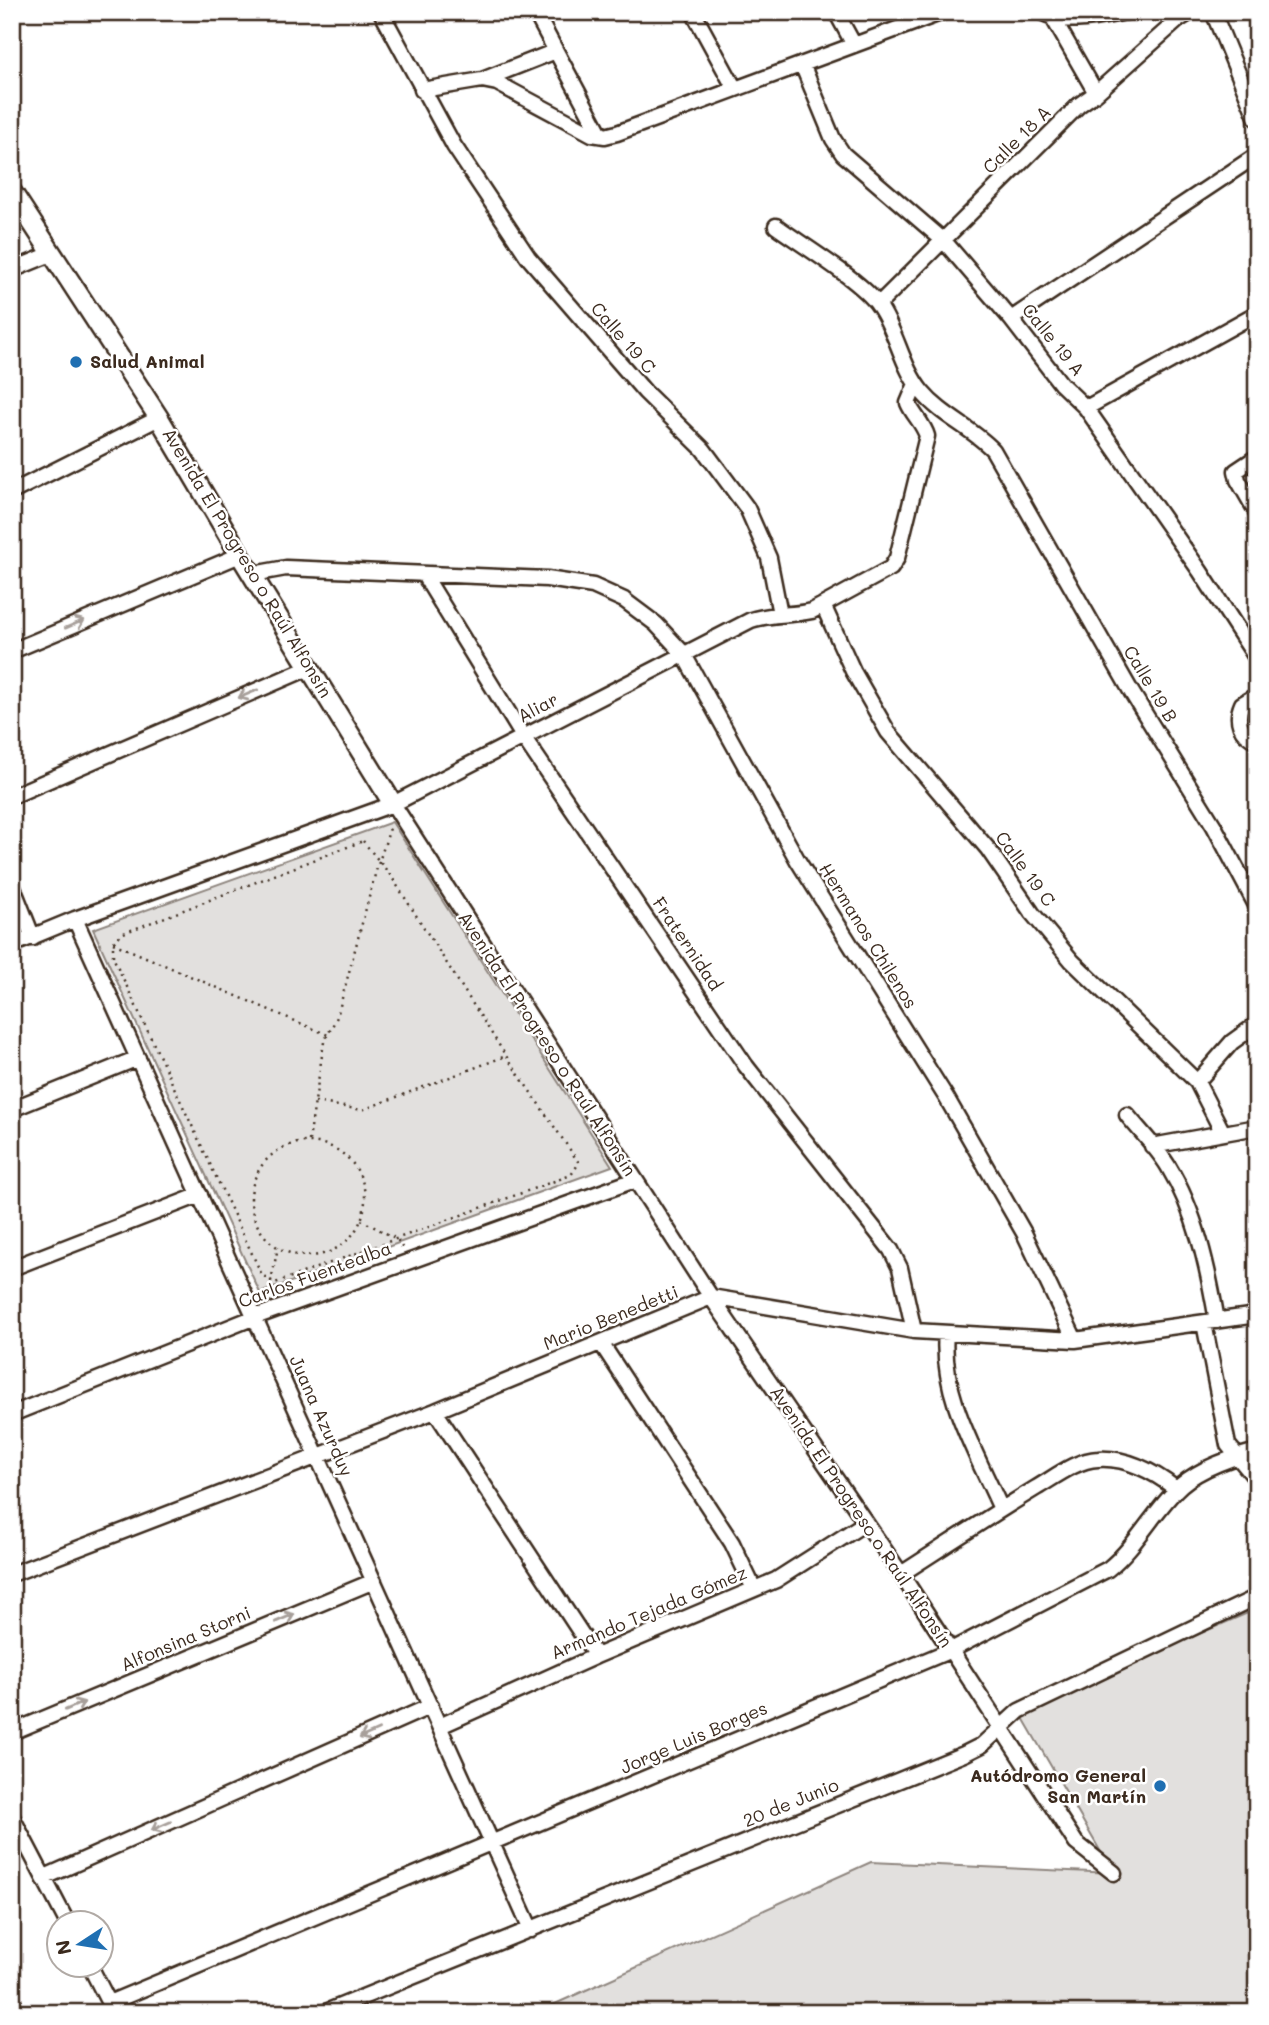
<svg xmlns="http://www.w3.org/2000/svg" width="1269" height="2025" font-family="Mali,sans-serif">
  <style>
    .green { fill: #e2e0de; stroke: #8e857e; stroke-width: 2 }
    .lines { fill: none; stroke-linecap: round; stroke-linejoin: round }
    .minor-casing { stroke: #3b2a1e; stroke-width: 19 }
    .tertiary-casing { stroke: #3b2a1e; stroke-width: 23 }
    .path { stroke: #3b2a1e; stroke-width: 2.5; stroke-dasharray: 2 5; stroke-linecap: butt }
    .minor { stroke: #fff; stroke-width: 14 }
    .tertiary { stroke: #fff; stroke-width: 18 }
    .oneway { stroke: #a79f9a }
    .poi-dot { fill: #1f6fb2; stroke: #fff; stroke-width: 2.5 }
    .labels { text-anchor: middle; stroke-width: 5; stroke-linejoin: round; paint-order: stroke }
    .street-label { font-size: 18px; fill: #3b2a1e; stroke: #fff }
    .poi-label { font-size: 18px; font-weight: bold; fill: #3b2a1e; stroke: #fff; text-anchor: start }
  </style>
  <rect width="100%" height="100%" fill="#fff"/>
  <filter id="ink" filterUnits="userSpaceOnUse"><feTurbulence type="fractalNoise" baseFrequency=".0143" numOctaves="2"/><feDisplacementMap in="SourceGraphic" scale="14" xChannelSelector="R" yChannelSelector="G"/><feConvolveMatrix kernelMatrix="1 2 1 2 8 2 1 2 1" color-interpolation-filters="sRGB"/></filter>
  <g filter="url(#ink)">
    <path class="green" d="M 392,822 L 612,1166 L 260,1293 L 93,929 Z
      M 1257,1609 L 1257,2013 L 535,2013 L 871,1862 L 1113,1873 L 1019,1711 Z"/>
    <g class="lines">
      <defs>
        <path id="minor" d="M 381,12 L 454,146 L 528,257 L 645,392 L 703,449 L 747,508 L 769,558 L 780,614
          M 535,12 L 601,135
          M 693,12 L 735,89
          M 836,12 L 854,45
          M 1041,12 C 1068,26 1099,17 1127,12
          M 1213,12 L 1257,119
          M 1053,18 L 1096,93
          M 802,64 L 833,139 L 843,154 L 944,241 L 1011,319 L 1061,384 L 1086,408 L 1200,571 L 1257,659
          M 482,80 L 556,51
          M 422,90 L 482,80 L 497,83 L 592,134 L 605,136 L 617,133 L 943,12
          M 776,226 C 802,245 862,281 879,306 C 897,332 902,368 922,392 C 942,416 972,428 993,450 L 1132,693 L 1214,826 L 1257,907
          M 12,270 L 51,254
          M 878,305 L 1079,105 L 1096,93 L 1178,20 L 1191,12
          M 1011,319 L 1257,155
          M 1086,408 L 1257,313
          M 1257,457 L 1236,471 L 1238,480 L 1257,513
          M 12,492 L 159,418
          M 253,574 L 286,568 L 547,579 L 593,586 L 624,600 L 656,624 L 683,653 L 798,861 L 946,1097 L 1024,1233 L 1075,1340
          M 424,575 L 524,738 L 746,1066 L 891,1250 L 900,1268 L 914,1331
          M 823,605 L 853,671 L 888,732 L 988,849 L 1032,913 L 1072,961 L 1197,1082 L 1223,1133
          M 12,651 L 240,555
          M 1257,695 L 1242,704 C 1235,720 1240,734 1257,741
          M 12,796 L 311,667
          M 393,804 L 711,1297 L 901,1574 L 1076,1843 L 1114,1873
          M 12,885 L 33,938
          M 75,919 L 531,1930
          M 12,945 L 75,919 L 393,804 L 751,620 C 773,613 790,616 812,611 L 891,568 L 897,558 L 927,436 C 923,423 913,415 908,403 L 916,384
          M 1197,1082 L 1232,1042 L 1257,1024
          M 12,1109 L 138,1058
          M 1127,1115 C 1141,1132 1157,1148 1168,1166 C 1196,1212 1208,1268 1217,1321
          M 1152,1146 L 1257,1127
          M 12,1268 L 200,1195
          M 1204,1323 L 1228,1445 L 1257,1480
          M 946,1333 C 940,1394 977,1454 1001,1509
          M 601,1343 L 732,1543 L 754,1589
          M 435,1411 L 596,1656
          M 12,1414 L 255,1317 L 635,1180
          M 12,1574 L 435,1411 L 711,1297 L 914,1331 L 1075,1340 L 1257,1315
          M 901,1574 C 946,1545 990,1516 1036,1488 C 1055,1477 1076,1460 1098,1459 C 1127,1457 1154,1472 1176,1489
          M 440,1726 L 596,1656 L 776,1580 L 865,1523
          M 12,1732 L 374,1581
          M 12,1817 L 68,1924
          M 45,1877 L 431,1706
          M 90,1966 L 114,2013
          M 12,2000 L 17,2013
          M 109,2003 L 951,1650 L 1108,1569 C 1135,1547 1151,1516 1175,1491 C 1194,1470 1230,1458 1257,1451
          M 323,2013 L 964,1754 L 982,1745 L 1019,1711 L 1257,1597"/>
        <path id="tertiary" d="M 12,192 L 159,418 L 240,555 L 393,804"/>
      </defs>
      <use href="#minor" class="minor-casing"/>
      <use href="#tertiary" class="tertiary-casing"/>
      <path class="path" d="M 363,841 L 391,876 L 506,1056 L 579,1163 L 571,1175 L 275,1283 L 262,1275 L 113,957 L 113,943 L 121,934 Z
        M 113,943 L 328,1035
        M 315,1102 L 362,1110 L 506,1056
        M 309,1141 L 324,1042 L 337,1017 L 376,871 L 390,828
        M251 1199a57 57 0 1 1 114 0a57 57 0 1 1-114 0Z
        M 361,1220 L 397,1239 L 403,1249
        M 276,1295 L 271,1281 L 278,1247"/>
      <use href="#minor" class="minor"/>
      <use href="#tertiary" class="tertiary"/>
    </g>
    <defs><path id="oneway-shaft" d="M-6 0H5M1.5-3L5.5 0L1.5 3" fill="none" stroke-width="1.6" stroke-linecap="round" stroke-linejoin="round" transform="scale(1.75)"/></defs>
    <g class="oneway">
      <use href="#oneway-shaft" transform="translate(75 624) rotate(-23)"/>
      <use href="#oneway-shaft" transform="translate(248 694) rotate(157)"/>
      <use href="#oneway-shaft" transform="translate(285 1618) rotate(-23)"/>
      <use href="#oneway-shaft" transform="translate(75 1706) rotate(-23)"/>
      <use href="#oneway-shaft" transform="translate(369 1734) rotate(156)"/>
      <use href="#oneway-shaft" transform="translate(161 1826) rotate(156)"/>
    </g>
  </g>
  <g class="poi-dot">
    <circle cx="76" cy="362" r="7"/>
    <circle cx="1160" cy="1786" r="7"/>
  </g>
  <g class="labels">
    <g class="street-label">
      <text transform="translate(1017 140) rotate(-45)" y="6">Calle 18 A</text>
      <text transform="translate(623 338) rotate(49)" y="6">Calle 19 C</text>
      <text transform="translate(1053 340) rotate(51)" y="6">Calle 19 A</text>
      <text transform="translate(247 563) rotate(59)" y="6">Avenida El Progreso o Raúl Alfonsín</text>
      <text transform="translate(1150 684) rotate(59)" y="6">Calle 19 B</text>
      <text transform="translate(538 708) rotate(-28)" y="6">Aliar</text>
      <text transform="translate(1025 869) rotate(54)" y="6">Calle 19 C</text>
      <text transform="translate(868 936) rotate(58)" y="6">Hermanos Chilenos</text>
      <text transform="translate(687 944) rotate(56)" y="6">Fraternidad</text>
      <text transform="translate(547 1044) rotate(57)" y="6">Avenida El Progreso o Raúl Alfonsín</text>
      <text transform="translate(315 1275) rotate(-20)" y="6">Carlos Fuentealba</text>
      <text transform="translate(611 1318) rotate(-22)" y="6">Mario Benedetti</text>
      <text transform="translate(321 1416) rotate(66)" y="6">Juana Azurduy</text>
      <text transform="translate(861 1517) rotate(56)" y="6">Avenida El Progreso o Raúl Alfonsín</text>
      <text transform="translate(649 1613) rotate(-23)" y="6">Armando Tejada Gómez</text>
      <text transform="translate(186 1639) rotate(-23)" y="6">Alfonsina Storni</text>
      <text transform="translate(694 1738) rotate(-23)" y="6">Jorge Luis Borges</text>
      <text transform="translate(791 1803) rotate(-22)" y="6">20 de Junio</text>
    </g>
    <g class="poi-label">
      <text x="90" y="368">Salud Animal</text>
      <text x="1146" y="1782" text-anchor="end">Autódromo General<tspan x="1146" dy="21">San Martín</tspan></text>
    </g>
  </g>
  <rect width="1269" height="2025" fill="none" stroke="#fff" stroke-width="42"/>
  <rect x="21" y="21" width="1227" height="1983" fill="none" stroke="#3b2a1e" stroke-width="2.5" filter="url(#ink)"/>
  <g transform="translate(80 1944) rotate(258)"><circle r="33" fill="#ffffff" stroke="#b1aaa5" stroke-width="2"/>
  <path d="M0-5L12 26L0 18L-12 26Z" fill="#1f6fb2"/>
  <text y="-10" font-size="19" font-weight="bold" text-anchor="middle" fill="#3b2a1e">N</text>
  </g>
</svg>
